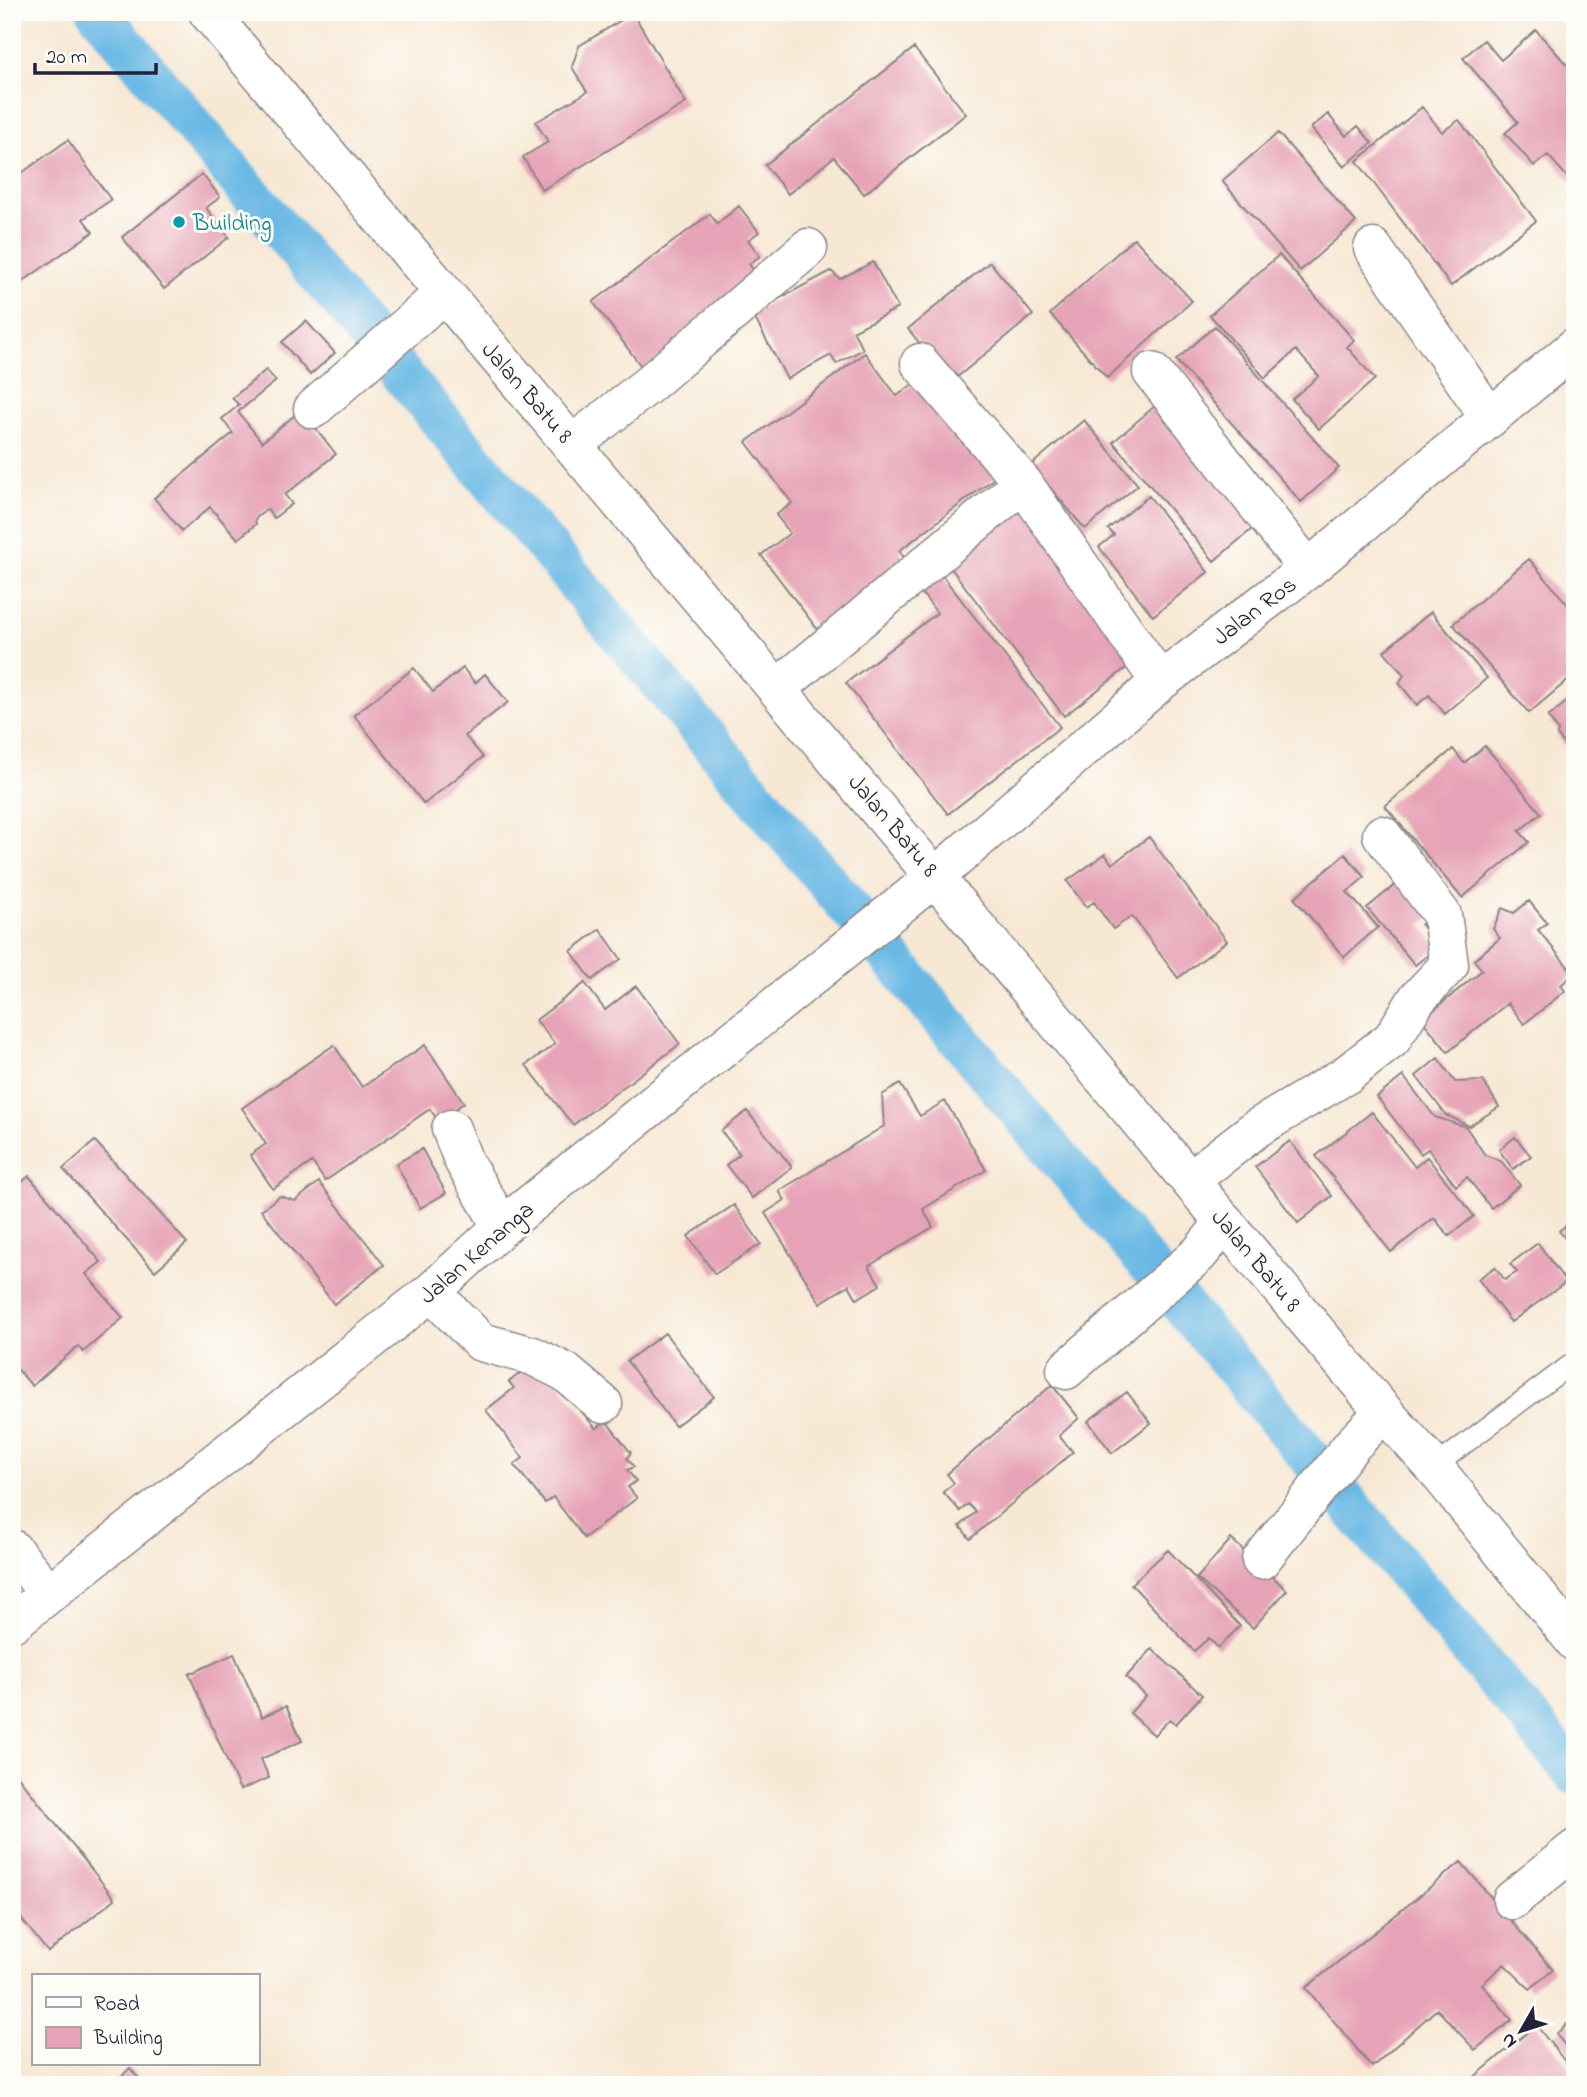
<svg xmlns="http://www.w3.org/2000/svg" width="1587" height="2097" font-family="'Indie Flower',sans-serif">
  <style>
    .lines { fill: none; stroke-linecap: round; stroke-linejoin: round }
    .canal { stroke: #6ab9e5; stroke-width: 42 }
    .building { fill: #e6a2b6 }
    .service-casing { stroke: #8c8588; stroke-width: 22 }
    .minor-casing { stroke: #8c8588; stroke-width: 41 }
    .tertiary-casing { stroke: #8c8588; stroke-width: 41 }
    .service { stroke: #fff; stroke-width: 19 }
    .minor { stroke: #fff; stroke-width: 38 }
    .tertiary { stroke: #fff; stroke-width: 38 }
    .culture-dot { fill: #0f9aa8; stroke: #fdfcf7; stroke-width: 2.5 }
    .labels { text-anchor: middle; stroke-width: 6; stroke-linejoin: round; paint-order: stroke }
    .culture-label { font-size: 24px; fill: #0d838f; stroke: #fdfcf7; text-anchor: start }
    .street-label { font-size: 24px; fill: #22223b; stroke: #fdfcf7 }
  </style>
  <rect width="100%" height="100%" fill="#fdfcf7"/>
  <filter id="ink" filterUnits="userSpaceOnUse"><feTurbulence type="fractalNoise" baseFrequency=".0143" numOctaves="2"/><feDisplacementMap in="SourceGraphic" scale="14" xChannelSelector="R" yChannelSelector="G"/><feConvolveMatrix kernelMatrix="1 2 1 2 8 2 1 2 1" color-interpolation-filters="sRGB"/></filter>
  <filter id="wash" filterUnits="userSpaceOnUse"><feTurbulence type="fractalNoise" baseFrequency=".00686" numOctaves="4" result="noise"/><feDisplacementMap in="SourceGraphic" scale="28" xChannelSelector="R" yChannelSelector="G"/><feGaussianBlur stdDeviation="1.57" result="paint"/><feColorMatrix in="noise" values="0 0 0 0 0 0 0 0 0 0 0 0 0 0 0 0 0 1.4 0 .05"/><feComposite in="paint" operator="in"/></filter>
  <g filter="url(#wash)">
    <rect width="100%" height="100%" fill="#f7e8d4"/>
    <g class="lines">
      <path class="canal" d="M 98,12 L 1575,1774"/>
    </g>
    <g id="blocks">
      <path class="building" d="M 633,13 L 686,103 L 542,190 L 523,157 L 548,142 L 536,122 L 587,92 L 572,67 L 579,46 Z
        M 1536,30 L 1575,74 L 1575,186 L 1548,155 L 1534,166 L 1505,133 L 1518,122 L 1463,58 L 1484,40 L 1501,60 Z
        M 914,48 L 966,114 L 864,194 L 834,157 L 788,194 L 765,165 Z
        M 1422,107 L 1442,132 L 1459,120 L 1536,221 L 1451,286 L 1357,161 Z
        M 1328,114 L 1346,136 L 1358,126 L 1372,143 L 1344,167 L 1311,128 Z
        M 1278,133 L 1356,222 L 1300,271 L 1222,181 Z
        M 68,140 L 111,200 L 83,219 L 93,232 L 12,289 L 12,172 L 16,177 Z
        M 202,174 L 220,197 L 206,208 L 229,237 L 164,289 L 122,237 Z
        M 739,206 L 759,232 L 748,240 L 760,256 L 749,264 L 762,282 L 644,370 L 593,302 L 710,214 L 717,224 Z
        M 1134,238 L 1192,301 L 1107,378 L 1050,314 Z
        M 1279,255 L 1354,340 L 1347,347 L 1375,379 L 1319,429 L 1292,399 L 1319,376 L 1296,350 L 1265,378 L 1210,315 Z
        M 873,262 L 898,308 L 853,331 L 863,349 L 836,364 L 831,355 L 787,379 L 752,313 L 831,271 L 840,279 Z
        M 990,262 L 1033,315 L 951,382 L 908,329 Z
        M 306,321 L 335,353 L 310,375 L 282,342 Z
        M 1215,326 L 1339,468 L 1301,502 L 1176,360 Z
        M 865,353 L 897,396 L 922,377 L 997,476 L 899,551 L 908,562 L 818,630 L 761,555 L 790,533 L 776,515 L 792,503 L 746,442 Z
        M 266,370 L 276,381 L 238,412 L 262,442 L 301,410 L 336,454 L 285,495 L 292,504 L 274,518 L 267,509 L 255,519 L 256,524 L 238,539 L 210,507 L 182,531 L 154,498 L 233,433 L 222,419 L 239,405 L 232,398 Z
        M 1163,399 L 1264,519 L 1214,561 L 1113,442 Z
        M 1084,420 L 1138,485 L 1085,529 L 1031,465 Z
        M 1149,496 L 1208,572 L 1153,616 L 1099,547 L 1114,535 L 1108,529 Z
        M 1023,506 L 1139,658 L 1064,716 L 947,563 Z
        M 1529,559 L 1575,613 L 1575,674 L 1529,713 L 1453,624 Z
        M 938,570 L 1060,727 L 948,814 L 846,683 L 937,613 L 917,587 Z
        M 1431,612 L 1487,678 L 1445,714 L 1429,695 L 1417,705 L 1399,683 L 1404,675 L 1384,651 Z
        M 414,668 L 433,692 L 463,668 L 475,683 L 485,674 L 508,702 L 465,736 L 483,757 L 424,804 L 354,715 Z
        M 1575,695 L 1575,757 L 1557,735 L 1558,730 L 1548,717 Z
        M 1485,746 L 1541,813 L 1519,831 L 1529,842 L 1462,898 L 1385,806 L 1453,749 L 1464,763 Z
        M 1149,837 L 1227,941 L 1178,978 L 1132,916 L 1113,929 L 1094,902 L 1086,907 L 1067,881 L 1105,854 L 1112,864 Z
        M 1345,854 L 1365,877 L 1347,892 L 1378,927 L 1344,957 L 1294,898 Z
        M 1402,879 L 1432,916 L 1421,925 L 1438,947 L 1415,965 L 1367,908 Z
        M 1529,901 L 1547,923 L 1538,930 L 1574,974 L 1561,985 L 1565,991 L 1524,1024 L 1508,1003 L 1448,1052 L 1422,1020 L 1482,970 L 1474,960 L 1500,938 L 1493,929 L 1502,908 L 1514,913 Z
        M 600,929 L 621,959 L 592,980 L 571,951 Z
        M 585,983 L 605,1010 L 636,986 L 680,1044 L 573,1125 L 526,1065 L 555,1044 L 536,1020 Z
        M 334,1045 L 362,1087 L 425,1045 L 464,1103 L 438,1121 L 430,1109 L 325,1181 L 312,1162 L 273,1189 L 250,1155 L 266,1144 L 242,1108 Z
        M 1438,1058 L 1455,1082 L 1483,1081 L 1499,1107 L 1469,1126 L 1446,1115 L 1416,1076 Z
        M 1403,1076 L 1435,1117 L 1466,1127 L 1485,1155 L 1501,1161 L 1520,1185 L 1491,1208 L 1467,1177 L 1456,1186 L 1428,1149 L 1421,1154 L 1377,1097 Z
        M 900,1084 L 920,1116 L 945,1101 L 986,1170 L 923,1209 L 933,1227 L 869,1266 L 880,1285 L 857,1299 L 849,1285 L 820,1303 L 765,1213 L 785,1200 L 779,1191 L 884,1126 L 882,1095 Z
        M 747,1111 L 792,1167 L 752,1198 L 726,1165 L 740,1154 L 721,1131 Z
        M 1372,1112 L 1415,1167 L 1427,1157 L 1474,1216 L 1449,1236 L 1434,1218 L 1391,1252 L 1316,1156 Z
        M 1515,1137 L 1531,1156 L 1513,1169 L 1499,1150 Z
        M 95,1141 L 187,1243 L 155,1271 L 63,1169 Z
        M 1290,1141 L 1332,1196 L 1298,1223 L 1255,1167 Z
        M 422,1149 L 446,1193 L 420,1208 L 396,1164 Z
        M 29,1176 L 101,1262 L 86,1274 L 123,1318 L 83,1352 L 78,1346 L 32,1386 L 12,1363 L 12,1190 Z
        M 319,1182 L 384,1265 L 334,1304 L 261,1210 L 280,1196 L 295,1201 Z
        M 734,1205 L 761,1244 L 715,1274 L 688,1236 Z
        M 1575,1218 L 1575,1251 L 1559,1231 Z
        M 1538,1243 L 1566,1282 L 1511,1322 L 1478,1279 L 1495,1267 L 1505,1280 L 1517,1272 L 1510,1264 Z
        M 665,1333 L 714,1397 L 675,1426 L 627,1361 Z
        M 546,1367 L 596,1429 L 606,1421 L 631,1453 L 627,1458 L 634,1467 L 627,1470 L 636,1481 L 628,1487 L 637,1498 L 584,1538 L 553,1497 L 545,1503 L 514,1465 L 523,1458 L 486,1410 L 514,1388 L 509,1382 L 524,1370 Z
        M 1052,1385 L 1079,1418 L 1059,1436 L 1073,1452 L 970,1539 L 960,1526 L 976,1512 L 968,1504 L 960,1511 L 943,1492 L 954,1483 L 947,1474 Z
        M 1127,1392 L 1151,1423 L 1112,1453 L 1088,1421 Z
        M 1231,1539 L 1287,1590 L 1253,1628 L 1197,1578 Z
        M 1168,1550 L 1240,1626 L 1218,1648 L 1209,1638 L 1194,1651 L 1131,1584 Z
        M 1152,1649 L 1202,1695 L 1176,1724 L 1170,1719 L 1154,1735 L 1130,1713 L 1146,1696 L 1126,1677 Z
        M 234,1654 L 262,1717 L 286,1706 L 302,1741 L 261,1759 L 269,1778 L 240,1790 L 189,1674 Z
        M 12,1769 L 115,1899 L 48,1952 L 12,1907 Z
        M 1461,1862 L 1553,1970 L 1530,1989 L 1504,1964 L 1482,1984 L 1512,2020 L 1475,2050 L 1437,2009 L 1372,2067 L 1306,1988 Z
        M 1575,2017 L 1575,2058 L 1556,2034 Z
        M 1536,2025 L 1575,2074 L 1575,2085 L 1465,2085 Z
        M 130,2068 L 144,2085 L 112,2085 Z"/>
    </g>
  </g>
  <g filter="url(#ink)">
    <use href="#blocks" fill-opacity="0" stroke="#8c8588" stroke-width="2"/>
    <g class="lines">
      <defs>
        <path id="service" d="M 1434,1467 L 1575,1361"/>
        <path id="minor" d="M 1373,248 L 1490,418
          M 920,363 L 1023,483 L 1160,682
          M 1152,372 L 1308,569
          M 313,409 L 443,294
          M 572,445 L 648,385 L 808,248
          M 778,688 L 1023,483
          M 451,1129 L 464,1162 L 502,1227
          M 1190,1180 L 1257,1128 L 1346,1075 L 1392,1039 L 1417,999 L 1449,965 L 1442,915 L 1382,835
          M 431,1292 L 481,1342 L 533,1356 L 565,1372 L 603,1404
          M 1066,1370 L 1199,1254 L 1225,1222
          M 12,1549 L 48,1592
          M 1261,1560 L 1352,1445 L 1384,1412
          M 12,1623 L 431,1292 L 502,1227 L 936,876 L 1160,682 L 1308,569 L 1575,347
          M 1512,1900 L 1575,1849"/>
        <path id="tertiary" d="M 208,12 L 1384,1412 L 1434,1467 L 1575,1642"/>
      </defs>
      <use href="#service" class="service-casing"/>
      <use href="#minor" class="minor-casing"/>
      <use href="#tertiary" class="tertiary-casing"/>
      <use href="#service" class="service"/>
      <use href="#minor" class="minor"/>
      <use href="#tertiary" class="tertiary"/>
    </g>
  </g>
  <circle class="culture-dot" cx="179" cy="222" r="7"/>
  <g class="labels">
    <g class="culture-label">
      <text x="193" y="230">Building</text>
    </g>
    <g class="street-label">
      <text transform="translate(528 392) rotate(49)" y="8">Jalan Batu 8</text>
      <text transform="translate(1254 610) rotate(-37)" y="8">Jalan Ros</text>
      <text transform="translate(894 825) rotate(50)" y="8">Jalan Batu 8</text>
      <text transform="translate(476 1252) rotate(-41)" y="8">Jalan Kenanga</text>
      <text transform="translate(1257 1260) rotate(50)" y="8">Jalan Batu 8</text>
    </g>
  </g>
  <rect width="1587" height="2097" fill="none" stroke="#fdfcf7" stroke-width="42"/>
  <rect x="32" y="1974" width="228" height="91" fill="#fdfcf7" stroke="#a5a5ac" stroke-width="2"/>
  <rect x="46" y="1997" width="35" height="10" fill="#ffffff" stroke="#a5a5ac" stroke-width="2"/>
  <text x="94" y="2010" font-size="21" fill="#22223b">Road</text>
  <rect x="46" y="2027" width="35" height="21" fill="#e6a2b6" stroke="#a5a5ac" stroke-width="2"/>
  <text x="94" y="2044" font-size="21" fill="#22223b">Building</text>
  <g transform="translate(1521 2031) rotate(231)" stroke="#fdfcf7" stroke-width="5" paint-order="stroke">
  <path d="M0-5L12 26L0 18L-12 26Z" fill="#22223b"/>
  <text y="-10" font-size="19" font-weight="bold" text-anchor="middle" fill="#22223b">N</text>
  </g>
  <path d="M35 63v10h121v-10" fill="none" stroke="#22223b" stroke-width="3.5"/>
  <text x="46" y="63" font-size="21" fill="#22223b" stroke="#fdfcf7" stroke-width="5" paint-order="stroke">20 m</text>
</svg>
